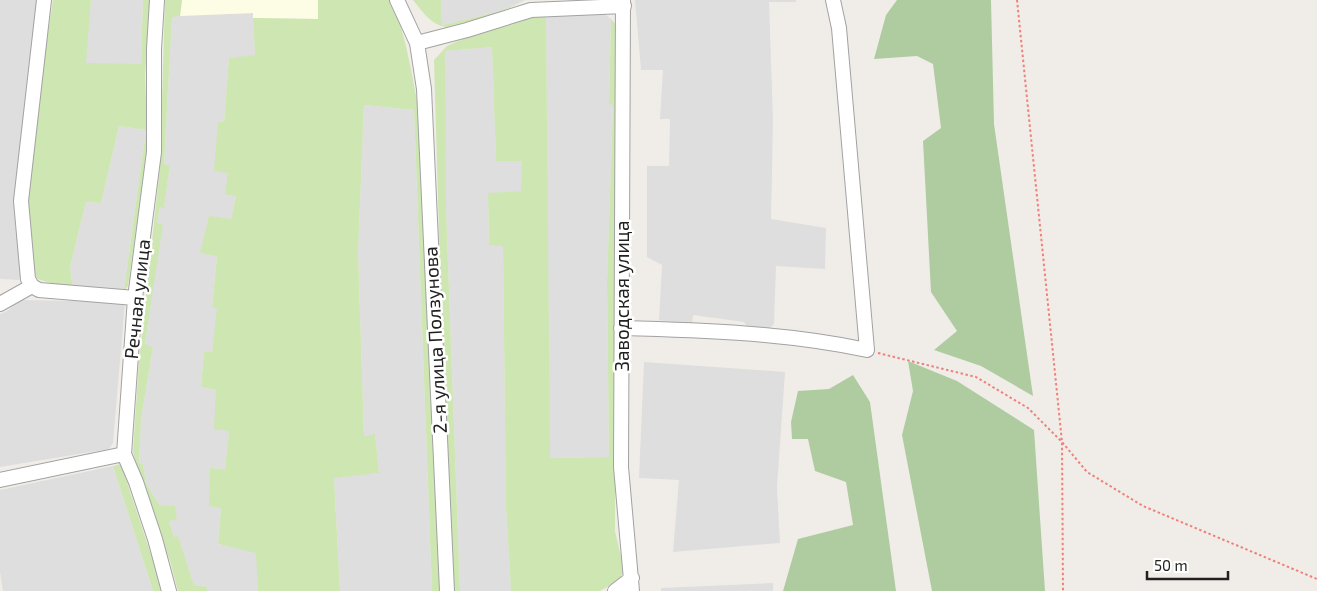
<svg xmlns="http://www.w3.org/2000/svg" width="1317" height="591" font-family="'Exo 2',sans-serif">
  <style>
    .residential { fill: #dfdede }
    .education { fill: #fdfce5 }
    .grass { fill: #cee6b2; fill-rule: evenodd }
    .forest { fill: #afcca0 }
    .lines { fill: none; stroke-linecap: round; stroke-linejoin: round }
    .minor-casing { stroke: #a2a2a2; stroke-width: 16 }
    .path { stroke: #f0807a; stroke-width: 2; stroke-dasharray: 2.5 2.5; stroke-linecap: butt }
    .minor { stroke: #fff; stroke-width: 14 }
    .labels { text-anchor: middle; stroke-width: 5; stroke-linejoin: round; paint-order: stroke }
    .street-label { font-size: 19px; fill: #212121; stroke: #fff }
  </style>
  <rect width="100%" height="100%" fill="#f0ede8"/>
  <path class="residential" d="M 0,0 L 41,0 L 17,182 L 15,228 L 20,228 L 22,271 L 19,280 L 0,279 Z
    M 91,0 L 143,0 L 141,64 L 85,64 Z
    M 441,0 L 525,0 L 497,12 L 442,25 Z
    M 635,0 L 796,0 L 796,2 L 769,2 L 773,120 L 771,219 L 826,228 L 825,269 L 776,266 L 774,324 L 770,328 L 748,328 L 744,322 L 693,315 L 692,325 L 659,320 L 662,265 L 647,257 L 647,166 L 669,166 L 670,119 L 660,119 L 663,70 L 641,70 Z
    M 598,9 L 611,19 L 609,104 L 613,104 L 607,283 L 609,457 L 549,458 L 546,11 Z
    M 253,13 L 255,56 L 229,58 L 224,122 L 219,122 L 228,173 L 236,196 L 231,219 L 200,253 L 217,255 L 212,306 L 218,307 L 212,352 L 204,352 L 201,387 L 216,390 L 229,431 L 225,469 L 210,468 L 221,508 L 218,544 L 257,552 L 258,591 L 208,591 L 207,587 L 194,585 L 178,537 L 174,537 L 169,521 L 146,483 L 143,464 L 139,464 L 141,419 L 153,347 L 145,345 L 162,224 L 157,223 L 160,207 L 164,207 L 170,165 L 164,164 L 172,16 Z
    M 492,47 L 496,161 L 522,161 L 522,191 L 488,194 L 489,245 L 503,245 L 506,507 L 511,591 L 460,591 L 446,208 L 444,51 Z
    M 364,105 L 414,110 L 432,591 L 340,591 L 334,477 L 379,473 L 375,435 L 364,436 L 358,252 Z
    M 119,126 L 146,130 L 124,290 L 73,288 L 70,267 L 86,202 L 101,203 Z
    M 21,300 L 125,302 L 113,443 L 109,449 L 0,467 L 0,314 L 7,311 Z
    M 644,362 L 785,372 L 777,487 L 780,543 L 673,552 L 679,480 L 639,478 Z
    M 113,466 L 153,591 L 3,591 L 0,572 L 0,490 Z
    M 773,583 L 773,591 L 661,591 L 661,588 Z"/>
  <path class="education" d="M 182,0 L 318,0 L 319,19 L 253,18 L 253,13 L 180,16 Z"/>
  <path class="grass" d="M 53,0 L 91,0 L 86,63 L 141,64 L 143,0 L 150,0 L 145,76 L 148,146 L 128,286 L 125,290 L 69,289 L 38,279 L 32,270 L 25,219 L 27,174 ZM 119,126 L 146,130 L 124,290 L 73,288 L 70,267 L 86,202 L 101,203 Z
    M 165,0 L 182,0 L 180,16 L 172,17 L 164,164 L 170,165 L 164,208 L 160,207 L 157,223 L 163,224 L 145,344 L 153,347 L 141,419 L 139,464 L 143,464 L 146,483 L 160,506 L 175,506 L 177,519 L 169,521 L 174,537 L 178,536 L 194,585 L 207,587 L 208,591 L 178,591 L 170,561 L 142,486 L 133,452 L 139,361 L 160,167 Z
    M 318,0 L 392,0 C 407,39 413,81 421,122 L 440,591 L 432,591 L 414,110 L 364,105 L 358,252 L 364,436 L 375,434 L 379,473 L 334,478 L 340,591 L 258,591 L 256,553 L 218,544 L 221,508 L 209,506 L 210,468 L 225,469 L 229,431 L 214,429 L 216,390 L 201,387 L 204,352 L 212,352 L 217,308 L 212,307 L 217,256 L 200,253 L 209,216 L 231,219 L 236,196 L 225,194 L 228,173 L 214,171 L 218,122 L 224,122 L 229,58 L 255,55 L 253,18 L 318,19 Z
    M 413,0 L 441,0 L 442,25 L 497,12 L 526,0 L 496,14 L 446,27 C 431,25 422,11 413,0 Z
    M 546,11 L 550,458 L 609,457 L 607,283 L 613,105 L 609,104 L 611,19 L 617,25 L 619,30 L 615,304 L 615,531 L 624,570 L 621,577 L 614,583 L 600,591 L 511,591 L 506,507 L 503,246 L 489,245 L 488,193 L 521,191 L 522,161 L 496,161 L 492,47 L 445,51 L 446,208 L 460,591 L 452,591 L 441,301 L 434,60 L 447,46 L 474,34 Z
    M 121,464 L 161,585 L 163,591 L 153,591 L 113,466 Z"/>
  <path class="forest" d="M 897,0 L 991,0 L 994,124 L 1033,396 L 981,366 L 934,350 L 957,331 L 931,292 L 923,141 L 941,128 L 933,64 L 917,56 L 874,59 L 886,15 Z
    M 908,361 L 957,381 L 1034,430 L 1045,591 L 932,591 L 902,435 L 913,391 Z
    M 853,375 L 870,402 L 896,591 L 783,591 L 798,539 L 853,525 L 846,482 L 815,471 L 808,439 L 792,439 L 791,422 L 798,391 L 829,389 Z"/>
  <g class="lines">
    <defs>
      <path id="minor" d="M 44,0 L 21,201 L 28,279 L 32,286 L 39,290 L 135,298
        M 157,0 L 154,49 L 154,152 L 135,298 L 124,454 L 136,482 L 155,539 L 169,591
        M 397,0 L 417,43 L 424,89 L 447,591
        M 623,0 L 621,467 L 632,591
        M 417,43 L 467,30 L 531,10 L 624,6
        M 0,304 L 32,286
        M 621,328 C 703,330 787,333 867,350 L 839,28 L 833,0
        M 0,480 L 124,454
        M 615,591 L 632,578"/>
    </defs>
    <use href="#minor" class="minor-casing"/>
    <path class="path" d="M 1017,0 L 1062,442 L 1063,591
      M 878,353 L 976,377 L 1028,408 L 1062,442 L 1087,472 L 1143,506 L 1317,579"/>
    <use href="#minor" class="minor"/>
  </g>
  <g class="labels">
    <g class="street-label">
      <text transform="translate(622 296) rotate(-90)" y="7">Заводская улица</text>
      <text transform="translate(137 299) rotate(-84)" y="7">Речная улица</text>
      <text transform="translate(435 340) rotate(-93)" y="7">2-я улица Ползунова</text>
    </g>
  </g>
  <path d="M1147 571v8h81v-8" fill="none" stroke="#212121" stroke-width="2.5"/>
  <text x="1154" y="571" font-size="15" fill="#212121" stroke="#ffffff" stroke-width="4" paint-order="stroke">50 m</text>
</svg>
